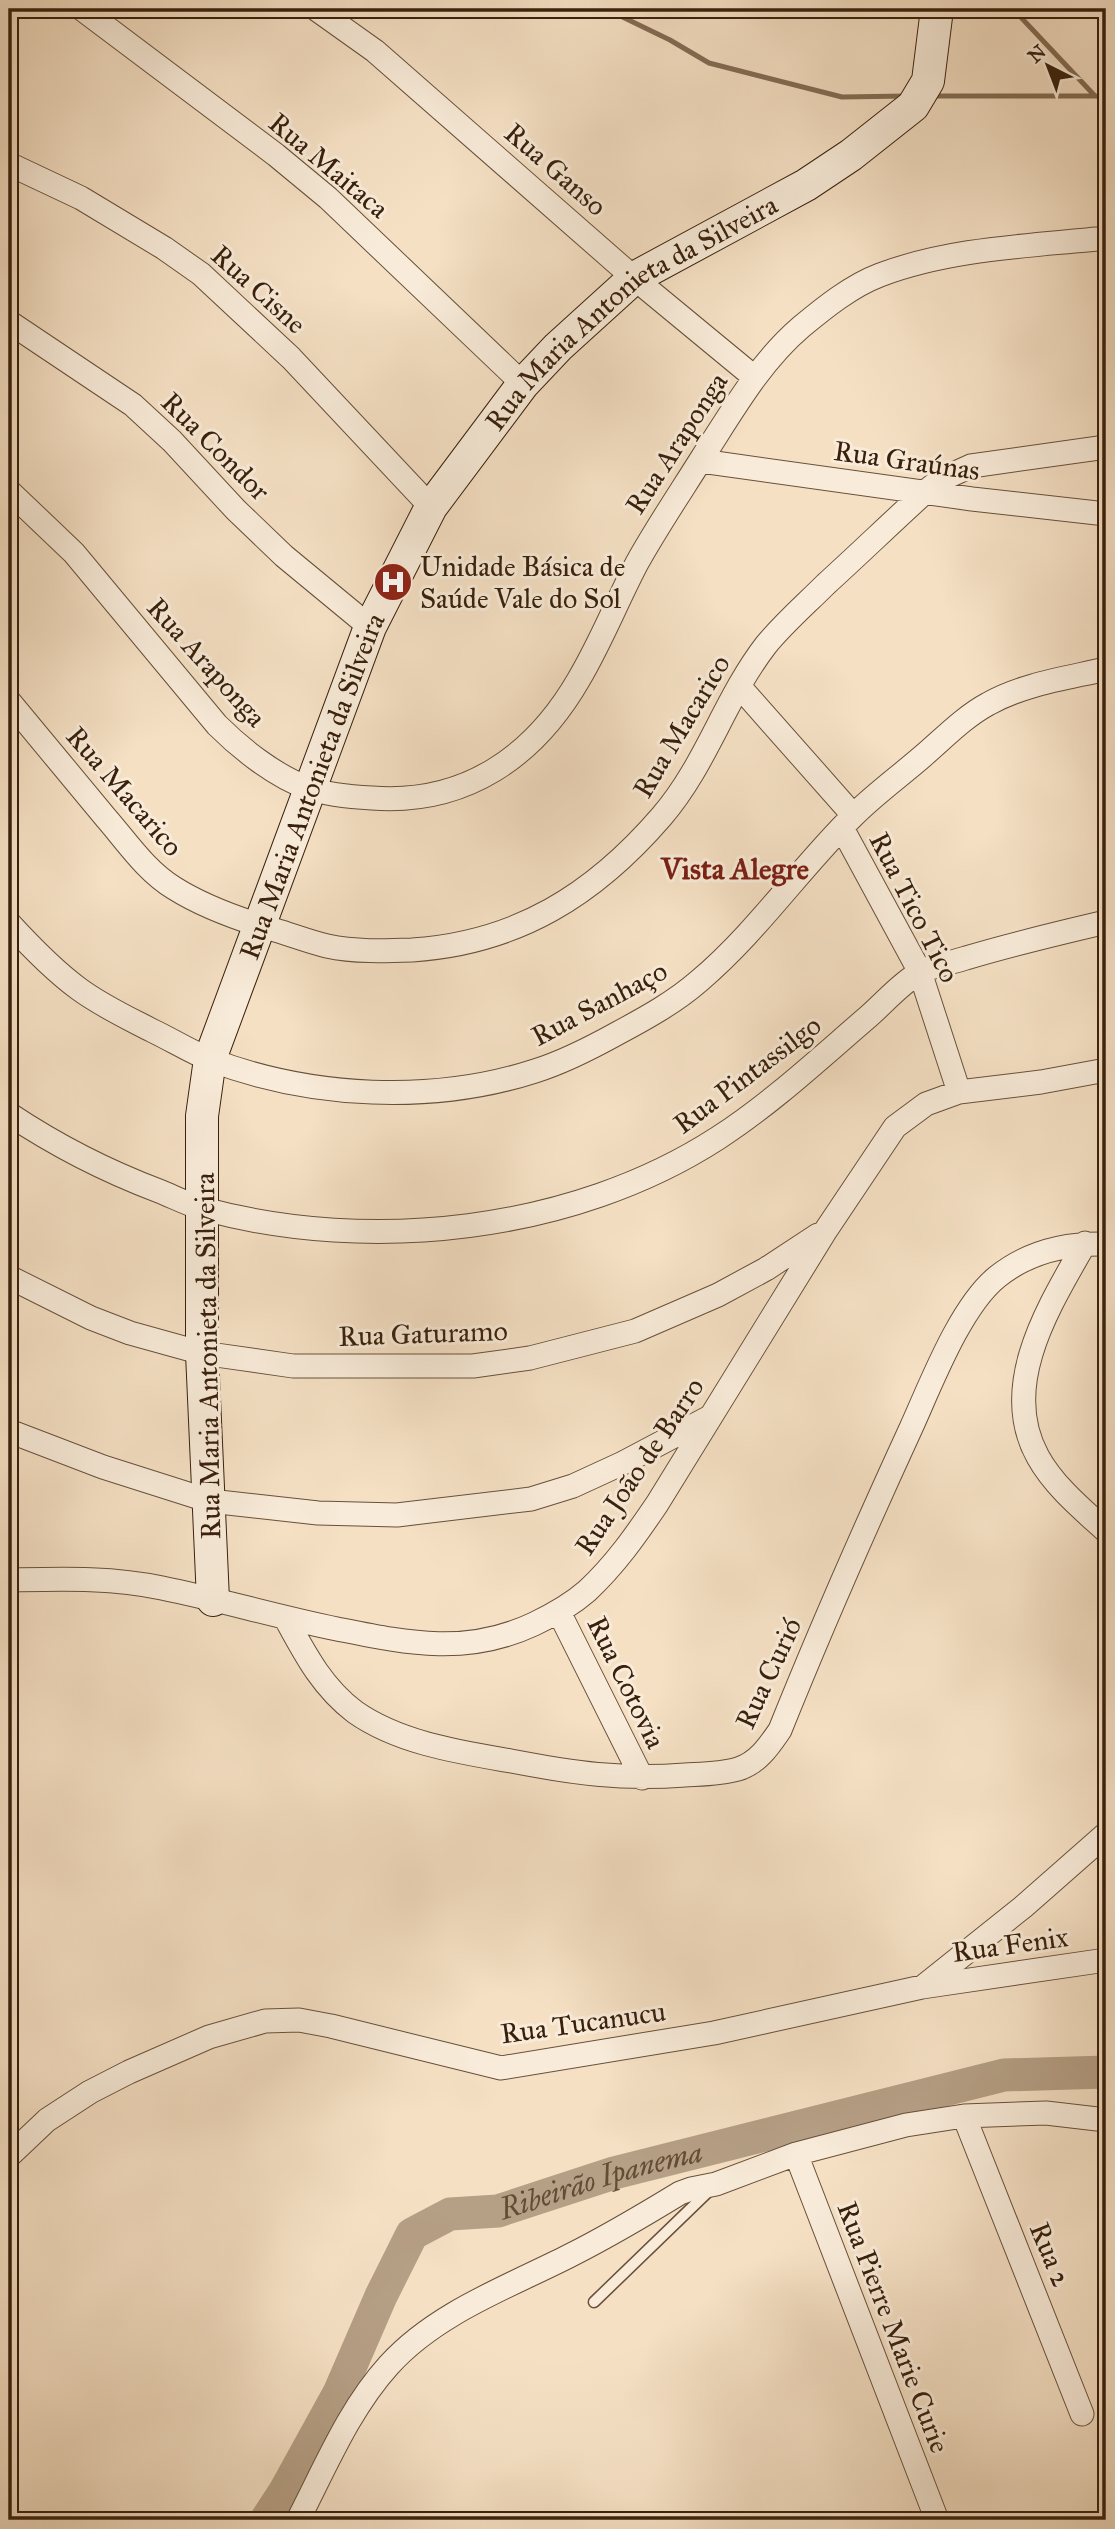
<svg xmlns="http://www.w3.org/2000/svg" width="1115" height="2529" font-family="'IM FELL Great Primer',serif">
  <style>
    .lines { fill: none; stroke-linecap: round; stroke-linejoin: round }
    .stream { stroke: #836c55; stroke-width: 5 }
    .river { stroke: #b59f85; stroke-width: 33 }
    .lane-casing { stroke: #68503a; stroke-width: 13 }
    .street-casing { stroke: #68503a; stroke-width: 25 }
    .secondary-casing { stroke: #39200c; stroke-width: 34 }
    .lane { stroke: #f8ebd9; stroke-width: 10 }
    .street { stroke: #f8ebd9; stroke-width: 23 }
    .secondary { stroke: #f8ebd9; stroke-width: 32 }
    .labels { text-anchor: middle; stroke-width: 6; stroke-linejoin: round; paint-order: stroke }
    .street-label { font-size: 28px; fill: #39200c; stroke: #f8ebd9 }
    .poi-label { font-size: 28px; fill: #39200c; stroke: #f8ebd9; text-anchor: start }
    .neighbourhood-label { font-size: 30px; font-weight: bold; fill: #7a1f14; stroke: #f8ebd9 }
    .water-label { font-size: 30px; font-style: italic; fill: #644c36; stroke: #f8ebd9 }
  </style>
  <rect width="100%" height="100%" fill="#f5e0c4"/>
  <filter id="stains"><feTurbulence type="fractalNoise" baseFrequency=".00286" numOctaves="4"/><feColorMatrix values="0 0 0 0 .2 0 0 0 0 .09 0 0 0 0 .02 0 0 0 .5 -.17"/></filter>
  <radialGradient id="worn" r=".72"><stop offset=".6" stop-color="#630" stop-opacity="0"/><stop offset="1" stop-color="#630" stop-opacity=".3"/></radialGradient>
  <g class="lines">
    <path class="stream" d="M 606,9 L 670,40 L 709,63 L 842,97 L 907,96
      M 1013,9 L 1095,96 L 1106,97
      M 930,96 L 1095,96"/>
    <path class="river" id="s1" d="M 266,2520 L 285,2491 L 339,2393 L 381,2296 L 412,2234 L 450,2214 L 498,2211 L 614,2173 L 1004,2075 L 1106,2072"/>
    <defs>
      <path id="lane" d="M 594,2302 L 712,2188"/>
      <path id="street" d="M 82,9 L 276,155 L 328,198 L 523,384
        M 316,9 L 375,51 L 634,278 L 754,377
        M 9,164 L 81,198 L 164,248 L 201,274 L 291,358 L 431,507
        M 9,322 L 133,405 L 172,441 L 236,510 L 284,556 L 370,627
        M 701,461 L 972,499 L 1106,514
        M 9,491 L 74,553 L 217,725 C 241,749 275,776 308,788 C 328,795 352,797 372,798 C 465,805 534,757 579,679 C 601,642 617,601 637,563 C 657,527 680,493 702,458 C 732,412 759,363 801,327 C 824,308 851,286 880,275 C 951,248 1032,246 1106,238
        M 739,686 L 853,815
        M 9,701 C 41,740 74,779 106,818 C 127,842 146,871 174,888 C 204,907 241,920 275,930 C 292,935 310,942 327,946 C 355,952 384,951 412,950 C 517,943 594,895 662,816 C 706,765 725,698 766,645 C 784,623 806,604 826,584 C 859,554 891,523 924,493 L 940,480 L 971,466 L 1106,447
        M 842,828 L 920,972 L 959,1092
        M 9,923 C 31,947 53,970 79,989 C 102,1006 128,1018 153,1031 C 172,1040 191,1052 211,1060 C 311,1098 433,1104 535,1071 C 564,1062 591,1048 618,1033 C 646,1018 675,1002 699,981 C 757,932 800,868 854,815 C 875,794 900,776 923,756 C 944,738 964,717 988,704 C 1023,684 1068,678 1106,669
        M 9,1114 C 57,1146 106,1171 159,1191 C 174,1197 189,1205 204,1209 C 370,1254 573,1232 718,1138 C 772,1103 820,1058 869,1016 C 885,1002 901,983 919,973 C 932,965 951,963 966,958 C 1012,944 1059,933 1106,922
        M 1085,1243 C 1050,1305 998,1385 1038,1457 C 1054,1486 1082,1509 1106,1531
        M 9,1277 L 91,1318 L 130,1333 L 202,1353 L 293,1366 L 473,1366 L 530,1358 L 635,1331 L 718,1295 L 766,1269 L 818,1235
        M 9,1431 L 103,1467 L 210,1501 L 318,1513 L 397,1515 L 531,1499 L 573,1486 L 623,1463 L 708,1418
        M 9,1580 C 60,1579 111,1577 162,1588 C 221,1600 278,1617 337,1629 C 407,1643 466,1656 534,1624 C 553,1615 571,1605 587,1591 C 615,1565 636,1535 657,1504 L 826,1230 L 895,1127 L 926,1104 L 959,1092 L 1041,1082 L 1106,1070
        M 559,1612 L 642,1778
        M 286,1619 C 305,1654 322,1687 355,1712 C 399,1743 459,1752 511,1761 C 574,1773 621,1780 685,1775 C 703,1774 721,1774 738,1769 C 758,1763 769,1746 780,1730 C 821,1628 865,1528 911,1428 C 931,1384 960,1307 997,1277 C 1028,1252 1067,1243 1106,1244
        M 924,1986 L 1023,1907 L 1106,1834
        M 964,2116 L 1082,2414
        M 796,2154 L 937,2520
        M 9,2156 L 47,2120 L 90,2092 L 129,2072 L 209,2037 L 265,2021 L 299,2020 L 331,2026 L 501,2068 L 714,2033 L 922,1987 L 1106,1960
        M 298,2520 C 325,2468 349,2409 389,2365 C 436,2313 508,2287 569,2256 C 607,2237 644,2215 680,2193 L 691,2189 L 716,2184 L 796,2154 L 906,2125 L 964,2116 L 1046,2113 L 1106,2120"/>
      <g id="secondary">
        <path id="s2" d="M 213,1600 L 202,1353 L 202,1116 L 210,1059 L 370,627 L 431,507 L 523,384 L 558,347 L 634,278 L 806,185 L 851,155 L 913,106 L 928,81 L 937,9"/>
      </g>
    </defs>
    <use href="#lane" class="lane-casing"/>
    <use href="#street" class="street-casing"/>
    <use href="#secondary" class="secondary-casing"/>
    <use href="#lane" class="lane"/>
    <use href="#street" class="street"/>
    <use href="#secondary" class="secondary"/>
  </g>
  <defs>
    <symbol id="hospital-disc" viewBox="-11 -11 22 22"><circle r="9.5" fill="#8f2418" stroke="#f8ebd9"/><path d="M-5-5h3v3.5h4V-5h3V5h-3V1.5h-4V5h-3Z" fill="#fff"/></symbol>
  </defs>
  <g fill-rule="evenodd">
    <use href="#hospital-disc" x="371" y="560" width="44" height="44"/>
  </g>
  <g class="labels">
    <g class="street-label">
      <text transform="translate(329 165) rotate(40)" y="10">Rua Maitaca</text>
      <text transform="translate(556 169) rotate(41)" y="10">Rua Ganso</text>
      <text transform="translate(259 289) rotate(42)" y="10">Rua Cisne</text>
      <text dy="10" stroke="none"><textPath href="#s2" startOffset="1421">Rua Maria Antonieta da Silveira</textPath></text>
      <text transform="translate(676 443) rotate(-57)" y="10">Rua Araponga</text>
      <text transform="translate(216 446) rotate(45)" y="10">Rua Condor</text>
      <text transform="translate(907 460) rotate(8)" y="10">Rua Graúnas</text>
      <text transform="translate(207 662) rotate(48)" y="10">Rua Araponga</text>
      <text transform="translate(681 726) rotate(-59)" y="10">Rua Macarico</text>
      <text dy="10" stroke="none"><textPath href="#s2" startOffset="833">Rua Maria Antonieta da Silveira</textPath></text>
      <text transform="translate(125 791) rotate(49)" y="10">Rua Macarico</text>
      <text transform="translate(915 907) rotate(63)" y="10">Rua Tico Tico</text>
      <text transform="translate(599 1003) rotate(-28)" y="10">Rua Sanhaço</text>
      <text transform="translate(747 1074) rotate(-37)" y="10">Rua Pintassilgo</text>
      <text transform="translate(423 1333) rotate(-2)" y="10">Rua Gaturamo</text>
      <text transform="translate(207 1356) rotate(-91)" y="10">Rua Maria Antonieta da Silveira</text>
      <text transform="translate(639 1466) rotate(-56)" y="10">Rua João de Barro</text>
      <text transform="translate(768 1673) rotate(-65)" y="10">Rua Curió</text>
      <text transform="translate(627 1682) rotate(64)" y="10">Rua Cotovia</text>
      <text transform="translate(1010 1944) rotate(-8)" y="10">Rua Fenix</text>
      <text transform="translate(583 2022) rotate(-8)" y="10">Rua Tucanucu</text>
      <text transform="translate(1051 2254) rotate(68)" y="10">Rua 2</text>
      <text transform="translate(894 2327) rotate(69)" y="10">Rua Pierre Marie Curie</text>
    </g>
    <g class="poi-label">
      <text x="420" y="576">Unidade Básica de<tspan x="420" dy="32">Saúde Vale do Sol</tspan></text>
    </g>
    <g class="neighbourhood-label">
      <text x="735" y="879">Vista Alegre</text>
    </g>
    <g class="water-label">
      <text dy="10" stroke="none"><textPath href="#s1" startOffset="520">Ribeirão Ipanema</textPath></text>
    </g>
  </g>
  <rect width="1115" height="2529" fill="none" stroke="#f5e0c4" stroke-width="35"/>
  <rect x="10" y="10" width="1094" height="2508" fill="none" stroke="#39200c" stroke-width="3.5"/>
  <rect x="18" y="18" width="1080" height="2494" fill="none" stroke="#39200c" stroke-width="2"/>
  <g transform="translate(1048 66) rotate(318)" stroke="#f8ebd9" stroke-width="5" paint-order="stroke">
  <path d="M0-5L12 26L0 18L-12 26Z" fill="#39200c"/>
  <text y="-10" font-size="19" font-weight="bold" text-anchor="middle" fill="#39200c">N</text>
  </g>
  <rect width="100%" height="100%" filter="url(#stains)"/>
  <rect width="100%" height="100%" fill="url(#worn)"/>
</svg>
